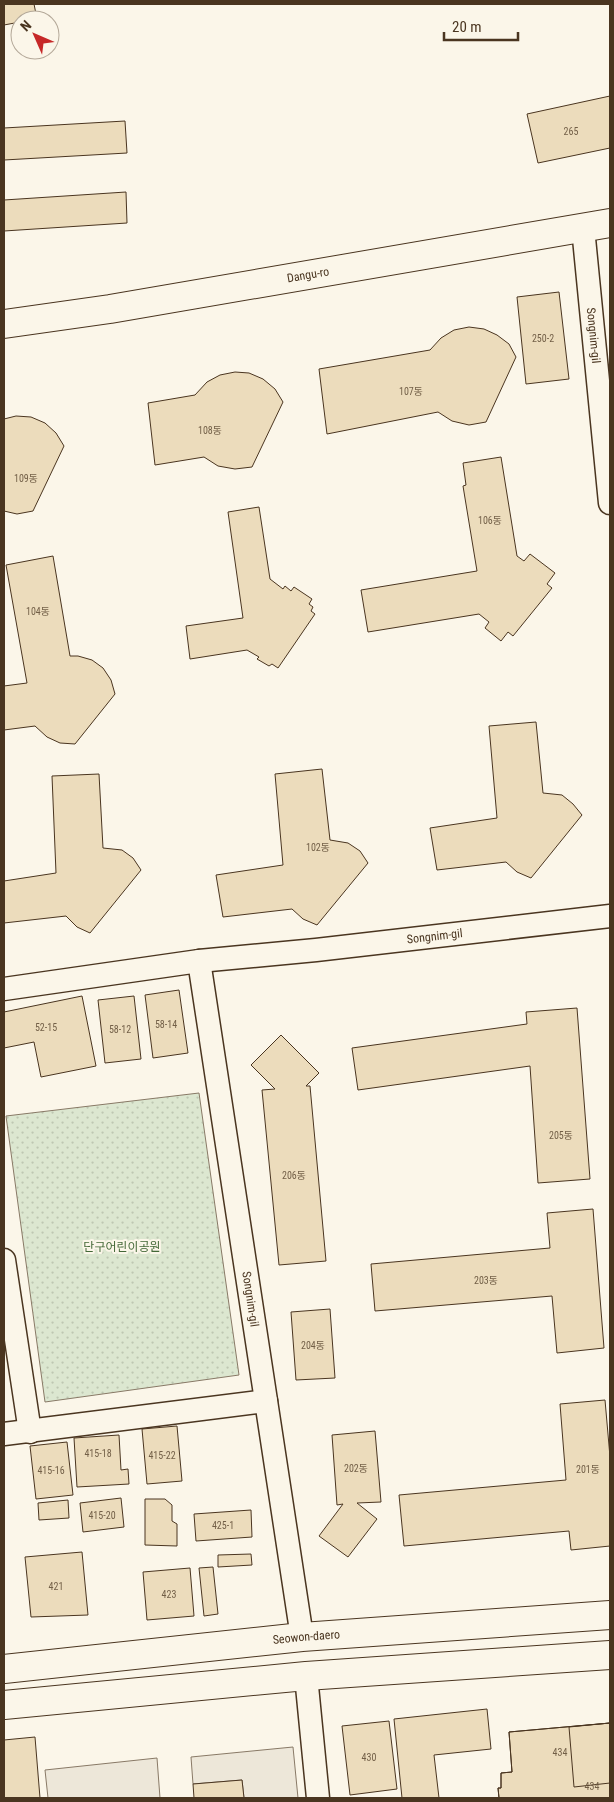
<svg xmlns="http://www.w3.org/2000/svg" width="614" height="1802" font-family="'Roboto Condensed','Noto Sans KR',sans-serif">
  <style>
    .park { fill: url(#park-dots); stroke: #887966 }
    .parking { fill: #ede7d9; stroke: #887966 }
    .building { fill: #ecdcbc; stroke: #4a3520 }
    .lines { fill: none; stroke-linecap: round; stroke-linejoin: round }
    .street-casing { stroke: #4a3520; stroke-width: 25 }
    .secondary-casing { stroke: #4a3520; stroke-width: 30 }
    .street { stroke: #fbf6e9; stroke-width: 22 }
    .secondary { stroke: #fbf6e9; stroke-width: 28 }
    .labels { text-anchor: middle; stroke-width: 4; stroke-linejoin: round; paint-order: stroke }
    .number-label { font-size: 10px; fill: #725f47 }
    .street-label { font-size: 12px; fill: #4a3520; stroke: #fbf6e9 }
    .park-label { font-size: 12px; fill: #436837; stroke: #fbf6e9 }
  </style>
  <defs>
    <pattern id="park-dots" width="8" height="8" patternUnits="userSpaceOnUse" patternTransform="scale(1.25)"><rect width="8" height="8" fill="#dce7d0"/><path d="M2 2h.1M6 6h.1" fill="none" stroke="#bec7b2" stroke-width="1.8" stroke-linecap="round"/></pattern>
  </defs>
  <rect width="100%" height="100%" fill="#fbf6e9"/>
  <path class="park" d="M 199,1093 L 239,1375 L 45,1402 L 6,1116 Z"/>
  <path class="parking" d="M 293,1747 L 298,1798 L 244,1798 L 242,1780 L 193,1784 L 191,1757 Z
    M 157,1758 L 160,1798 L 48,1798 L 45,1770 Z"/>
  <path class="building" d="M 4,4 L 34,4 L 37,19 L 20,20 L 20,22 L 4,25 Z
    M 610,96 L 610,148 L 538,163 L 527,114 Z
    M 125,121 L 127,153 L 4,160 L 4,128 Z
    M 126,192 L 127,223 L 4,231 L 4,200 Z
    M 559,292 L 569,379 L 526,384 L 517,297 Z
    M 469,327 L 484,329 L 497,335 L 509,344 L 516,357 L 486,422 L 469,425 L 452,421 L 438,412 L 327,434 L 319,369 L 430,350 L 441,338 L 454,330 Z
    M 235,372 L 249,373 L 263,379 L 275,389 L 283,402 L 252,467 L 235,469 L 218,466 L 204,457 L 155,465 L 148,403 L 195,395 L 207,382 L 220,375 Z
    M 16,416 L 31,417 L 45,423 L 56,433 L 64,446 L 33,511 L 17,514 L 4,511 L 4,419 Z
    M 501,457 L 517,556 L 524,561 L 530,554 L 555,573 L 547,584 L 552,588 L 513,636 L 508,632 L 501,641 L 485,628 L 489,622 L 479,614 L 368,632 L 361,590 L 477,571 L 463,486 L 466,485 L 463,463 Z
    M 259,507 L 270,579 L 283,589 L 285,586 L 291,591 L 294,587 L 312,599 L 309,604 L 313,607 L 311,611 L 315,614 L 278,668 L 272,664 L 269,666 L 257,659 L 259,657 L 247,650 L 190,659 L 186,626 L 243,618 L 228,512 Z
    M 53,556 L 70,656 L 78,656 L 92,660 L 103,668 L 111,680 L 115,694 L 75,744 L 60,743 L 47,737 L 35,726 L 4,730 L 4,686 L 27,683 L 6,565 Z
    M 536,722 L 543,793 L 562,795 L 573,804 L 582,815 L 531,878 L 517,872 L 506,862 L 437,870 L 430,828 L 497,818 L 489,726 Z
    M 322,769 L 330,840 L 348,843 L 360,851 L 368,863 L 317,925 L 303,919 L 292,909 L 223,917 L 216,875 L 283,865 L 275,774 Z
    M 99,774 L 103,848 L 122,850 L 133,858 L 141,870 L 90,933 L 77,927 L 66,916 L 4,923 L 4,881 L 56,873 L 52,776 Z
    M 179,990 L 188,1053 L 153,1058 L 145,995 Z
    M 82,996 L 96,1066 L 41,1077 L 34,1042 L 4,1048 L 4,1012 Z
    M 134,996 L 141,1059 L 105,1063 L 98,1000 Z
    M 577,1008 L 590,1179 L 538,1183 L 530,1066 L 358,1090 L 352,1048 L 527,1024 L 526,1012 Z
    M 281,1035 L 319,1073 L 306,1086 L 310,1086 L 326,1261 L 279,1265 L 262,1090 L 275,1089 L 251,1065 Z
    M 593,1209 L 604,1348 L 557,1353 L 552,1296 L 375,1311 L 371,1264 L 550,1248 L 547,1213 Z
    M 330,1309 L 335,1378 L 296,1380 L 291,1312 Z
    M 605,1400 L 610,1457 L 610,1546 L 571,1550 L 569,1531 L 404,1546 L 399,1495 L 566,1480 L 560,1404 Z
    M 177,1426 L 182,1481 L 147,1484 L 142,1429 Z
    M 375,1431 L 381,1502 L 357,1503 L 377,1519 L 348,1557 L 319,1536 L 343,1504 L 337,1505 L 332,1435 Z
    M 119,1435 L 121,1470 L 128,1469 L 129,1484 L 77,1487 L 74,1438 Z
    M 67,1442 L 73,1495 L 36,1499 L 30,1446 Z
    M 121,1498 L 124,1527 L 83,1532 L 80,1503 Z
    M 145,1499 L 165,1499 L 172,1505 L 172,1521 L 177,1524 L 177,1546 L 145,1545 Z
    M 68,1500 L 69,1518 L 39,1520 L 38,1503 Z
    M 251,1510 L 252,1537 L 196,1541 L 194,1514 Z
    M 82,1552 L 88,1615 L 31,1617 L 25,1557 Z
    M 251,1554 L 252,1565 L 218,1567 L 218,1555 Z
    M 213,1567 L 218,1614 L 204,1616 L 199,1568 Z
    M 190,1568 L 194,1616 L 147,1620 L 143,1572 Z
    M 487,1709 L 491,1749 L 434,1755 L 439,1798 L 402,1798 L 394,1719 Z
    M 389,1721 L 397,1789 L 350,1795 L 342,1726 Z
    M 610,1723 L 610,1798 L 499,1798 L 498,1788 L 501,1788 L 501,1773 L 512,1772 L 509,1732 Z
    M 610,1723 L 610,1798 L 499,1798 L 498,1788 L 501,1788 L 501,1773 L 512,1772 L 509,1732 Z
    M 610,1723 L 610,1783 L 574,1787 L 569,1727 Z
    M 35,1737 L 40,1798 L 4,1798 L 4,1740 Z
    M 242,1780 L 244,1798 L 194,1798 L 193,1784 Z"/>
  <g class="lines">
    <defs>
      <g id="street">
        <path id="s1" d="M 583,228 L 610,503"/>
        <path id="s2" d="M 199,961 L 302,1637"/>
        <path id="s3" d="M 4,989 L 199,961 L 316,950 L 610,916"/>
        <path d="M 4,1260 L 30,1432"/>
        <path d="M 4,1434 L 266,1401"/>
        <path d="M 306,1676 L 318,1798"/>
      </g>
      <g id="secondary">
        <path id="s4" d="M 4,324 L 110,309 L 610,223"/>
        <path id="s5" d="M 4,1669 L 302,1637 L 610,1615"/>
        <path d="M 4,1705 L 306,1676 L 610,1655"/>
      </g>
    </defs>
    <use href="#street" class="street-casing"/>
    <use href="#secondary" class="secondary-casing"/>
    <use href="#street" class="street"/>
    <use href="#secondary" class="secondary"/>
  </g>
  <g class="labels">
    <g class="number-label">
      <text x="571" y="135">265</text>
      <text x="543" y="342">250-2</text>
      <text x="411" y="395">107동</text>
      <text x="210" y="434">108동</text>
      <text x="26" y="482">109동</text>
      <text x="490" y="524">106동</text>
      <text x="38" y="615">104동</text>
      <text x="318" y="851">102동</text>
      <text x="166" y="1028">58-14</text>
      <text x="46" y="1031">52-15</text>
      <text x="120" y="1033">58-12</text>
      <text x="561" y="1139">205동</text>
      <text x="294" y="1179">206동</text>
      <text x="486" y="1284">203동</text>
      <text x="313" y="1349">204동</text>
      <text x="98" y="1457">415-18</text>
      <text x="162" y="1459">415-22</text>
      <text x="356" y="1472">202동</text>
      <text x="588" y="1473">201동</text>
      <text x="51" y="1474">415-16</text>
      <text x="102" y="1519">415-20</text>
      <text x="223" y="1529">425-1</text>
      <text x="56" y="1590">421</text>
      <text x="169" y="1598">423</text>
      <text x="560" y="1756">434</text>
      <text x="369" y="1761">430</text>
      <text x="592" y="1790">434</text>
    </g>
    <g class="street-label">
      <text dy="4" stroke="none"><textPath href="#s4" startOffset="308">Dangu-ro</textPath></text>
      <text dy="4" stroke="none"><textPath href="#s1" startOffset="108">Songnim-gil</textPath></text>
      <text dy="4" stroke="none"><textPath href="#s3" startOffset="434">Songnim-gil</textPath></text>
      <text dy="4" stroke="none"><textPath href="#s2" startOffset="342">Songnim-gil</textPath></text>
      <text dy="4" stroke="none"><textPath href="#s5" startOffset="304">Seowon-daero</textPath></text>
    </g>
    <g class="park-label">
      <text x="122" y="1251">단구어린이공원</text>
    </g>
  </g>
  <rect width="614" height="1802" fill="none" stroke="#4a3520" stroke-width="10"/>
  <g transform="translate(35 35) rotate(315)"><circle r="24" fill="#fbf6e9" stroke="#b4a999"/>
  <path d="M0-4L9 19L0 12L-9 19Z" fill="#c62828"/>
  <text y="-8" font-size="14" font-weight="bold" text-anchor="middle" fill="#4a3520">N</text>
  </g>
  <path d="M444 32v8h74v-8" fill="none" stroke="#4a3520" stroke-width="2.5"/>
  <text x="452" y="32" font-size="15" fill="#4a3520" stroke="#fbf6e9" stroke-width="4" paint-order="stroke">20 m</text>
</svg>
